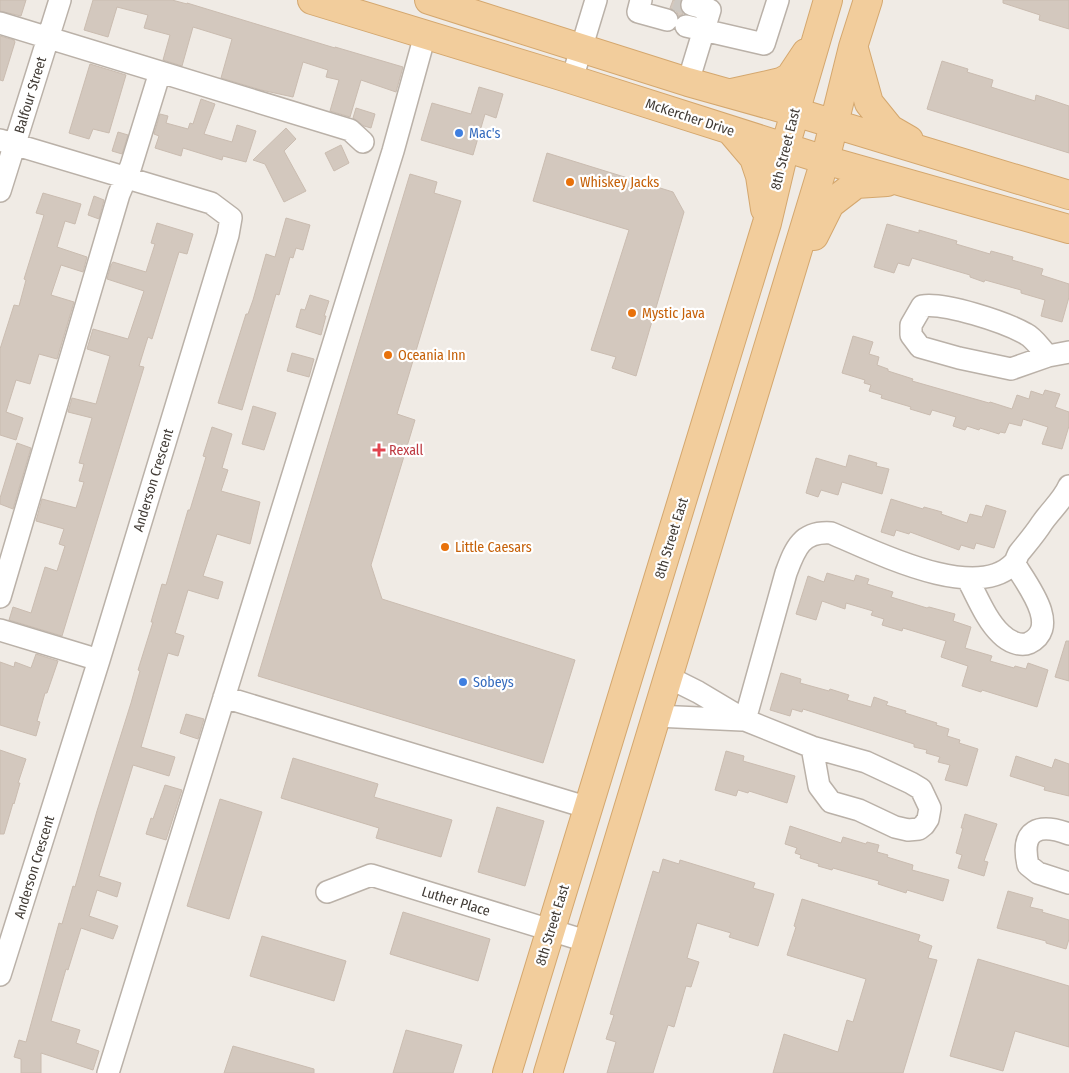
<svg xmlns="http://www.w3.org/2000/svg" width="1069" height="1073" font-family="'Fira Sans Condensed',sans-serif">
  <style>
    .building { fill: #d3c8be; stroke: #cabcb0 }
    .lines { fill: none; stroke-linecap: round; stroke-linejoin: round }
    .minor-tunnel { stroke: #cdc8c2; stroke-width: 21; stroke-dasharray: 21 11; stroke-linecap: butt }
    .minor-casing { stroke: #bab1a8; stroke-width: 24 }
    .major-casing { stroke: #d4a76e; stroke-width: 30 }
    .minor { stroke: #fff; stroke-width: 21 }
    .major { stroke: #f2cd9c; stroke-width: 28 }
    .shop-dot { fill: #3f7fe0; stroke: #fff; stroke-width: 2 }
    .food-dot { fill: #e8710a; stroke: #fff; stroke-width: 2 }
    .health-dot { fill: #e0444e; stroke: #fff; stroke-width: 2 }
    .labels { text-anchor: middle; stroke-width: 4.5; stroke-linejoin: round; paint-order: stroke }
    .street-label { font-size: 14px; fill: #413b35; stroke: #fff }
    .shop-label { font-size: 14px; fill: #366cbe; stroke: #fff; text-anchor: start }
    .food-label { font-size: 14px; fill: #c56008; stroke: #fff; text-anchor: start }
    .health-label { font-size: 14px; fill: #be3a42; stroke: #fff; text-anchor: start }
  </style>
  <rect width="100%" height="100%" fill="#f0ebe5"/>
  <path class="building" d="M 0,0 L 26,0 L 21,16 L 0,11 Z
    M 93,0 L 172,0 L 187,4 L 187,3 L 335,48 L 335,47 L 403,67 L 396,92 L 361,80 L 350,117 L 330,111 L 339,80 L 326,77 L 328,70 L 303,62 L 293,97 L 261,90 L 221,78 L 232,39 L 193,27 L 182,66 L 163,60 L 170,35 L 144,28 L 148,15 L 117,7 L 108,37 L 84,30 Z
    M 673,0 L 681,0 L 680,8 L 683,14 L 679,16 L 676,11 L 670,8 Z
    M 1003,0 L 1069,0 L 1069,29 L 1039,20 L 1040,15 L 1003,3 Z
    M 0,36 L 14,40 L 15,42 L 3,81 L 0,80 Z
    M 942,61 L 968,69 L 967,72 L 993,80 L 991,87 L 1035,101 L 1036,95 L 1069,106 L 1069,153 L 927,109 Z
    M 90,64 L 126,75 L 109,133 L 93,129 L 89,139 L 69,133 Z
    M 479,87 L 503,94 L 496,118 L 485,114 L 473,155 L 421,140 L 432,103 L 471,114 Z
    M 201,99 L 215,104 L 204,134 L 232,142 L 237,125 L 256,131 L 246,162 L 223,156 L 222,160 L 183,148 L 181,156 L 155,148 L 159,136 L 154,134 L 160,114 L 168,116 L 166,123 L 188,129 L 190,123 L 193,124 Z
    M 356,108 L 375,114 L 371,128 L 364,126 L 353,118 Z
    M 286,128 L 296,139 L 284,151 L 306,191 L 284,202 L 265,164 L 253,160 Z
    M 118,132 L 128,135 L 122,154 L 112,151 Z
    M 341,145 L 349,163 L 334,171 L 325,153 Z
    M 547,153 L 673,192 L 684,212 L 636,376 L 612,368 L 616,357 L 591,350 L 629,230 L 533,201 Z
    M 410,174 L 437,182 L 434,193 L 461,201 L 397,414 L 415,420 L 371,565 L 382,599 L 575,660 L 543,763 L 258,676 Z
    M 43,193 L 81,204 L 75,224 L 65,221 L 57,247 L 87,257 L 83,272 L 61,265 L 51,295 L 74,302 L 57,359 L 39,354 L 30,384 L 16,380 L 6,412 L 23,418 L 16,440 L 0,435 L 0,349 L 14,305 L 19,306 L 26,280 L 24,279 L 44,215 L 36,213 Z
    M 94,196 L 104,200 L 99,219 L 88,215 Z
    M 286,218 L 310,225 L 303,250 L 296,248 L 293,258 L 290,257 L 279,295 L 276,294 L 242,410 L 218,403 L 246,314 L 248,314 L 253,300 L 266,254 L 275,257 Z
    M 157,223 L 193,234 L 187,254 L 179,252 L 152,339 L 148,337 L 139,366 L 144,367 L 62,636 L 9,620 L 13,607 L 31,613 L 45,567 L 57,571 L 65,546 L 59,544 L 64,529 L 36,521 L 42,499 L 76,508 L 84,482 L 79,481 L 84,464 L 79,463 L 92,418 L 68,412 L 72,398 L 96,404 L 110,356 L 87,349 L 93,329 L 128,339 L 144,291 L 107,279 L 111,265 L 113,262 L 146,272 L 155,244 L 151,243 Z
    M 887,224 L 919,233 L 919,230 L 957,241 L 956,244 L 990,254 L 991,251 L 1013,257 L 1012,260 L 1043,269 L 1041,275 L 1069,284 L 1069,297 L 1062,322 L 1041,316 L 1045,300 L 1021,293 L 1021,290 L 985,280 L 984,282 L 970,277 L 970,275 L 912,258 L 909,266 L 898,263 L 894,273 L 874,267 Z
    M 310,295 L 329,301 L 324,316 L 326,316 L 321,335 L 296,327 L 301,309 L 305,310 Z
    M 853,336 L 873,342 L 869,354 L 879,357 L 877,365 L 888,369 L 888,371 L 913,379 L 912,381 L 989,403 L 990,402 L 1012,409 L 1017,395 L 1029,399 L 1031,391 L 1043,395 L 1045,390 L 1060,394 L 1055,407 L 1069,412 L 1069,426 L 1062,449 L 1042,444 L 1048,427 L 1023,419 L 1021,426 L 1009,423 L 1005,433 L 1000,432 L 999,434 L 980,428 L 979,430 L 967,426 L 965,430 L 953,426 L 956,417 L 932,410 L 930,415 L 910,409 L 911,407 L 881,398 L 882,395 L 869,391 L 871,385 L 864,383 L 865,380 L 842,373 Z
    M 292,353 L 314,359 L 309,377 L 287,371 Z
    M 253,406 L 276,413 L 264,450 L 242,444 Z
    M 212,427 L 232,434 L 222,468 L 228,470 L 221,491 L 260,502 L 250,544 L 217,534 L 203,576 L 223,582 L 218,599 L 188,590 L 175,633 L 184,636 L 178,656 L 168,653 L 141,747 L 175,757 L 169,776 L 133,765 L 99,876 L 121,883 L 117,897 L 97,890 L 89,916 L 118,926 L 113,939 L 81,928 L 68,970 L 66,969 L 51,1021 L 80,1030 L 76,1043 L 99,1051 L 93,1070 L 41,1053 L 41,1073 L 21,1073 L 21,1059 L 14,1057 L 19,1040 L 26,1042 L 59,923 L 62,924 L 73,886 L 75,887 L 97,811 L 131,703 L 140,671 L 138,670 L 153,622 L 151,622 L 162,584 L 166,585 L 188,510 L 190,510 L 206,457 L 203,456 Z
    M 17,443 L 31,448 L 13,509 L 0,504 L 0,498 Z
    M 849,455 L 877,463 L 876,466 L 889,469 L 882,494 L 842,482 L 838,495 L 821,490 L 818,497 L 806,493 L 816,458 L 846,467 Z
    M 891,499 L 923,509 L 924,507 L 942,512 L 941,514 L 967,523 L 970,514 L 982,517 L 986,505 L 1006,511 L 994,548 L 976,543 L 974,549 L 961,545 L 959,550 L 910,532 L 909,534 L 896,530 L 894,536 L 881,532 Z
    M 827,573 L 854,581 L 856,575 L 869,579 L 867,584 L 893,592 L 891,597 L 927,608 L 929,607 L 955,614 L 953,621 L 971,627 L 965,648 L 992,656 L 990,661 L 1014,668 L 1015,666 L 1026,669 L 1028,663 L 1048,670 L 1037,707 L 982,690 L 981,692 L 962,686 L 968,666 L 941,657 L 946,641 L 903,628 L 902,631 L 882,625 L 884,619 L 871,615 L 873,611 L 846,603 L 845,609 L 822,601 L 816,620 L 796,614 L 808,576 L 824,582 Z
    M 1066,641 L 1069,641 L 1069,681 L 1055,677 Z
    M 36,654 L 58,661 L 47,693 L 45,693 L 37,721 L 40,722 L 36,736 L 0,725 L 0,662 L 14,667 L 15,662 L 31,668 Z
    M 781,673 L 801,679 L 800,683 L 829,691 L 830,689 L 849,695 L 847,700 L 871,707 L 874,697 L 888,702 L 886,705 L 906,711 L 905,713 L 937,723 L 936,725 L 949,729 L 947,736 L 960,740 L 959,743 L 978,749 L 967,786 L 945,780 L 950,765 L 938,762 L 940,757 L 926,753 L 927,750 L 914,747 L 914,744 L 803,709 L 802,712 L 792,709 L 790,716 L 770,710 Z
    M 186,714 L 204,719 L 198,739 L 180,733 Z
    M 0,750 L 26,759 L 18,783 L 20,783 L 14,804 L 13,803 L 4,834 L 0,834 Z
    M 726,751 L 744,756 L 743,761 L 795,776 L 787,803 L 749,791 L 748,793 L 738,790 L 736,796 L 715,790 Z
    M 1016,756 L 1052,768 L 1055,759 L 1069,764 L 1069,796 L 1044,790 L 1045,787 L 1010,776 Z
    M 293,758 L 378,784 L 374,797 L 452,820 L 441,857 L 376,838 L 379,828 L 281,798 Z
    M 165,785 L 182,790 L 166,840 L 146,834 L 151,818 L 153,819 Z
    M 220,799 L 262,812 L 229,919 L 187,906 Z
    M 497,807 L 544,821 L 525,886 L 478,872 Z
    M 965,814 L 997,824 L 984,861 L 988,862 L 984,876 L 958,868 L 962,855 L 956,853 L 963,828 L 961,828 Z
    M 790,826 L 841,843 L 843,837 L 866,844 L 867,842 L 879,845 L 877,852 L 888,855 L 887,857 L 913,865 L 912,870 L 949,880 L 943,901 L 907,890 L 906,893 L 878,884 L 879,881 L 847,872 L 833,868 L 832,870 L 818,866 L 819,864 L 800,858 L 801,855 L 795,853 L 797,848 L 785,844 Z
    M 663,859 L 679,864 L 680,860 L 755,883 L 753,888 L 774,894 L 758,946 L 729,937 L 731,933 L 697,923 L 687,958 L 699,962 L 691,987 L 686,986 L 674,1027 L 668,1025 L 653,1073 L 607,1073 L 616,1042 L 606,1039 L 614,1015 L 610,1014 L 653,871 L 659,873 Z
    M 1008,891 L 1033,898 L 1030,907 L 1043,910 L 1042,912 L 1069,920 L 1069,939 L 1066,949 L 1046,943 L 1046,941 L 997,928 Z
    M 802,899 L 920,935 L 918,941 L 932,946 L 928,958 L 937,960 L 903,1073 L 773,1073 L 784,1034 L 838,1052 L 847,1020 L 853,1022 L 866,979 L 787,955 L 796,927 L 794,926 Z
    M 403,912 L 490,939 L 478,981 L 390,954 Z
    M 262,936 L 346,961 L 334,1001 L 250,976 Z
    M 978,959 L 1069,986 L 1069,1047 L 1015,1031 L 1003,1071 L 950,1056 Z
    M 406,1030 L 462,1045 L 453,1073 L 393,1073 Z
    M 233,1046 L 314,1069 L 314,1073 L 224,1073 Z"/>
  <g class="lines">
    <path class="minor-tunnel" d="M 675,0 L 692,5"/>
    <defs>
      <path id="minor" d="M 641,0 L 638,12 L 667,20
        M 0,23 L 350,130 L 363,142
        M 686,26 L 764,44 L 778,0
        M 572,79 L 596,0
        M 688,82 L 710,10 L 692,5
        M 0,140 L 211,203 L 231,218 L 228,235 L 99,660 L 0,975
        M 0,191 L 60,0
        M 1048,356 C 1041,349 1034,338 1026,334 C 1005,322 944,302 922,306 L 911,325 L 911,335 L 920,347 L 959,358 L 1011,369 L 1048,356 L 1069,352
        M 967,578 C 977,596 986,620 1001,634 C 1008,641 1020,647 1029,643 C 1062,627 1026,583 1014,563
        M 0,597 L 119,194 L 131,166 L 160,72
        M 0,630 L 99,660
        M 668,677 L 698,692 L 745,720 L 812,747 L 866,762 L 911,783 L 921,789 L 930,808 L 928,819 L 924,825 L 919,829 L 908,830 L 895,827 L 859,810 L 831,802 L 819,786 L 812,747
        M 224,697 L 589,808
        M 656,716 L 742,720
        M 745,720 L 786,573 C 795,549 801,531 831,533 C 872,550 976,604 1014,563 C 1016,561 1017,556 1019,553 C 1027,543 1035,534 1042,523 C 1051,510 1063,500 1069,486
        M 1069,834 C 1039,823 1020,829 1028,865 L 1038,873 L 1069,883
        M 327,892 L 371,875 L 586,941
        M 108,1073 L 393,151 L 425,35"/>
      <path id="major" d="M 312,0 L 561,76 L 825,160 L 1069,229
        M 429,0 L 688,82 L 795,112 L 1069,195
        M 854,49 L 869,103 L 890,129 L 909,140
        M 732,93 L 781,82 L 790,77 L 806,53
        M 731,131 L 754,158 L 760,176 L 765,209
        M 814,236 L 830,204 L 856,184 L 887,182
        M 507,1073 L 767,223 L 785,147 L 828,0
        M 548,1073 L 825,160 L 853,47 L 868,0"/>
    </defs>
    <use href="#minor" class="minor-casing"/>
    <use href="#major" class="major-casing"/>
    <use href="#minor" class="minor"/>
    <use href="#major" class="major"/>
  </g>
  <g class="shop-dot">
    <circle cx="459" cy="133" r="5"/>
    <circle cx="463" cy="682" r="5"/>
  </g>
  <g class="food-dot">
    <circle cx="570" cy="182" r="5"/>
    <circle cx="632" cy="313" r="5"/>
    <circle cx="388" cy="355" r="5"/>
    <circle cx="445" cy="547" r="5"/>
  </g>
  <path class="health-dot" d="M376.5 442.5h5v5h5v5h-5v5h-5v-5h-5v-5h5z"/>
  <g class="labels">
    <g class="street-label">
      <text transform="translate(30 95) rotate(-73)" y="5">Balfour Street</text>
      <text transform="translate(690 117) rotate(18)" y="5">McKercher Drive</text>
      <text transform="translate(785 149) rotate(-76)" y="5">8th Street East</text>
      <text transform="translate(153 480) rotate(-73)" y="5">Anderson Crescent</text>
      <text transform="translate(671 538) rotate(-73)" y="5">8th Street East</text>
      <text transform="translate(34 867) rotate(-73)" y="5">Anderson Crescent</text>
      <text transform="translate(456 901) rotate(17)" y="5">Luther Place</text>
      <text transform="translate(552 925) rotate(-73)" y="5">8th Street East</text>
    </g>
    <g class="shop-label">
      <text x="469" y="138">Mac's</text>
      <text x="473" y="687">Sobeys</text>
    </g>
    <g class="food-label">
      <text x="580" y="187">Whiskey Jacks</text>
      <text x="642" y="318">Mystic Java</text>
      <text x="398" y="360">Oceania Inn</text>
      <text x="455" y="552">Little Caesars</text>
    </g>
    <g class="health-label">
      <text x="389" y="455">Rexall</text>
    </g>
  </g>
</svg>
